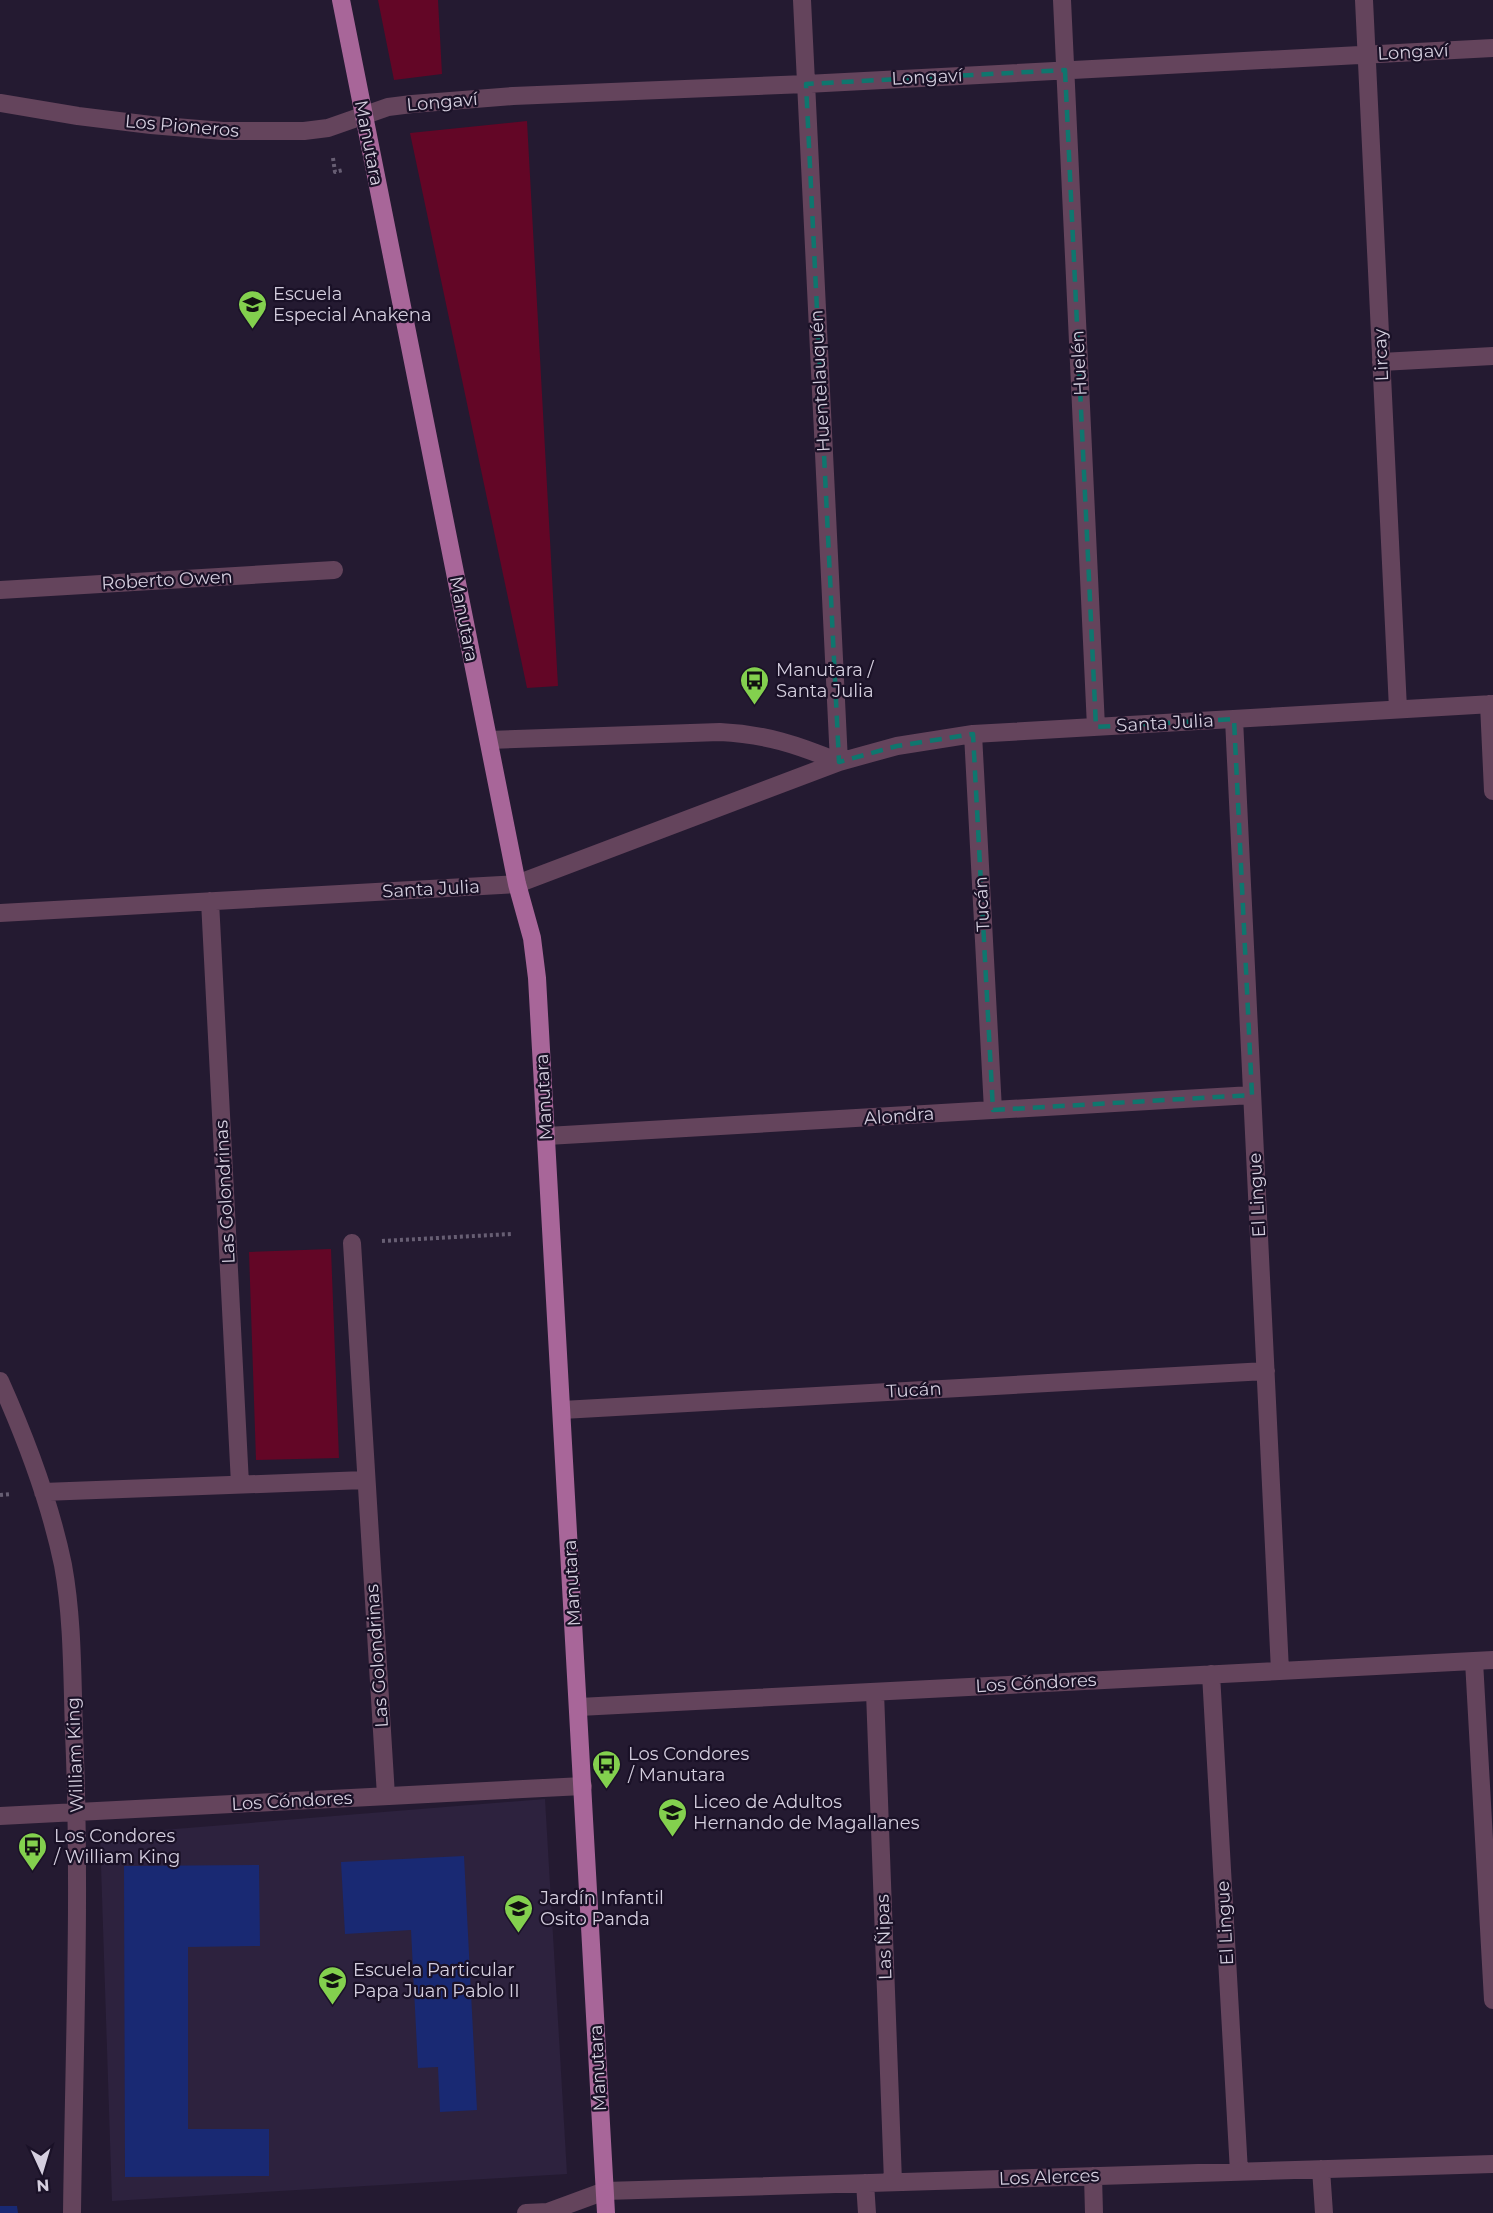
<svg xmlns="http://www.w3.org/2000/svg" width="1493" height="2213" font-family="Montserrat,sans-serif">
  <style>
    .built { fill: #2d223e }
    .green { fill: #630626 }
    .building { fill: #192973 }
    .lines { fill: none; stroke-linecap: round; stroke-linejoin: round }
    .path { stroke: #675e73; stroke-width: 4; stroke-dasharray: 3 3; stroke-linecap: butt }
    .minor { stroke: #64445c; stroke-width: 18 }
    .major { stroke: #a86699; stroke-width: 18 }
    .marked { fill: none; stroke: #0f766e; stroke-width: 4.5; stroke-dasharray: 12 8; stroke-linejoin: round }
    .labels { text-anchor: middle; stroke-width: 4.5; stroke-linejoin: round; paint-order: stroke }
    .street-label { font-size: 18px; fill: #d5cfdf; stroke: #1a1127 }
    .poi-label { font-size: 18px; fill: #d5cfdf; stroke: #1a1127; text-anchor: start }
  </style>
  <rect width="100%" height="100%" fill="#241a31"/>
  <path class="built" d="M 545,1799 L 567,2174 L 112,2201 L 100,1835 Z"/>
  <path class="green" d="M 378,0 L 438,0 L 442,74 L 394,80 Z
    M 527,121 L 558,686 L 527,688 L 410,133 Z
    M 331,1249 L 339,1458 L 256,1460 L 249,1252 Z"/>
  <path class="building" d="M 464,1856 L 477,2110 L 440,2112 L 438,2067 L 418,2068 L 411,1930 L 345,1934 L 341,1862 Z
    M 259,1865 L 260,1946 L 188,1947 L 188,2129 L 269,2129 L 269,2176 L 125,2177 L 124,1866 Z
    M 0,2206 L 17,2206 L 18,2213 L 0,2213 Z"/>
  <g class="lines">
    <path class="path" d="M 333,158 L 335,172 L 343,170
      M 382,1241 L 511,1234
      M 0,1495 L 11,1494"/>
    <path class="minor" d="M 1062,0 L 1096,727
      M 1364,0 L 1398,709
      M 0,103 L 78,116 L 151,125 L 223,131 L 304,131 L 328,128 L 388,107 L 412,104 L 513,96 L 806,84 L 1493,48
      M 1381,362 L 1493,356
      M 0,590 L 334,570
      M 1489,704 L 1493,791
      M 1234,719 L 1280,1671
      M 973,734 L 993,1110
      M 489,740 L 720,732 C 765,734 798,745 839,762 L 802,0
      M 210,901 L 240,1484
      M 0,913 L 517,884 L 839,762 L 897,746 L 973,734 L 1493,704
      M 547,1136 L 1252,1095
      M 352,1243 L 386,1796
      M 0,1381 C 26,1439 50,1502 63,1565 C 73,1620 72,1677 74,1732 C 81,1892 74,2053 72,2213
      M 562,1410 L 1266,1371
      M 43,1492 L 365,1480
      M 1474,1661 L 1493,2000
      M 1211,1674 L 1239,2172
      M 875,1692 L 893,2182
      M 579,1707 L 1493,1660
      M 0,1816 L 583,1786
      M 1321,2169 L 1324,2213
      M 1093,2176 L 1094,2213
      M 865,2183 L 867,2213
      M 526,2213 L 548,2212 L 605,2191 L 1493,2164"/>
    <path class="major" d="M 341,0 L 517,884 L 532,938 L 537,978 L 606,2213"/>
  </g>
  <path class="marked" d="M 1065,70 L 1096,727 L 1234,719 L 1252,1095 L 993,1110 L 973,734 L 897,746 L 839,762 L 806,84 Z"/>
  <defs>
    <symbol id="school-pin" viewBox="-11 -11 22 30"><path d="M0 17L-7.5 6A9.5 9.5 0 1 1 7.5 6Z" fill="#83d04e" stroke="#1a1127"/><path d="M0-5L7-2L0 1L-7-2ZM-4 1L0 2.5L4 1V4Q0 6-4 4Z" fill="#111"/></symbol>
    <symbol id="bus-pin" viewBox="-11 -11 22 30"><path d="M0 17L-7.5 6A9.5 9.5 0 1 1 7.5 6Z" fill="#83d04e" stroke="#1a1127"/><path d="M-5-6H5V4H4V6H2V4H-2V6H-4V4H-5ZM-3.5-4V0h7V-4ZM-3.5 1.2v1.5H-2V1.2ZM2 1.2v1.5H3.5V1.2Z" fill="#111"/></symbol>
  </defs>
  <g fill-rule="evenodd">
    <use href="#school-pin" x="236" y="288" width="33" height="45"/>
    <use href="#bus-pin" x="738" y="664" width="33" height="45"/>
    <use href="#bus-pin" x="590" y="1748" width="33" height="45"/>
    <use href="#school-pin" x="656" y="1796" width="33" height="45"/>
    <use href="#bus-pin" x="16" y="1830" width="33" height="45"/>
    <use href="#school-pin" x="502" y="1892" width="33" height="45"/>
    <use href="#school-pin" x="316" y="1964" width="33" height="45"/>
  </g>
  <g class="labels">
    <g class="street-label">
      <text transform="translate(1413 52) rotate(-3)" y="6">Longaví</text>
      <text transform="translate(927 77) rotate(-3)" y="6">Longaví</text>
      <text transform="translate(442 102) rotate(-5)" y="6">Longaví</text>
      <text transform="translate(182 126) rotate(5)" y="6">Los Pioneros</text>
      <text transform="translate(369 143) rotate(79)" y="6">Manutara</text>
      <text transform="translate(1381 355) rotate(-93)" y="6">Lircay</text>
      <text transform="translate(1079 363) rotate(-93)" y="6">Huelén</text>
      <text transform="translate(820 381) rotate(-93)" y="6">Huentelauquén</text>
      <text transform="translate(167 580) rotate(-3)" y="6">Roberto Owen</text>
      <text transform="translate(464 619) rotate(79)" y="6">Manutara</text>
      <text transform="translate(1165 723) rotate(-3)" y="6">Santa Julia</text>
      <text transform="translate(431 889) rotate(-3)" y="6">Santa Julia</text>
      <text transform="translate(982 904) rotate(-93)" y="6">Tucán</text>
      <text transform="translate(544 1097) rotate(-93)" y="6">Manutara</text>
      <text transform="translate(899 1116) rotate(-4)" y="6">Alondra</text>
      <text transform="translate(225 1192) rotate(-93)" y="6">Las Golondrinas</text>
      <text transform="translate(1257 1195) rotate(-93)" y="6">El Lingue</text>
      <text transform="translate(914 1390) rotate(-3)" y="6">Tucán</text>
      <text transform="translate(572 1583) rotate(-93)" y="6">Manutara</text>
      <text transform="translate(377 1656) rotate(-94)" y="6">Las Golondrinas</text>
      <text transform="translate(1036 1683) rotate(-3)" y="6">Los Cóndores</text>
      <text transform="translate(75 1755) rotate(-92)" y="6">William King</text>
      <text transform="translate(292 1801) rotate(-3)" y="6">Los Cóndores</text>
      <text transform="translate(1225 1923) rotate(-93)" y="6">El Lingue</text>
      <text transform="translate(884 1937) rotate(-92)" y="6">Las Ñipas</text>
      <text transform="translate(598 2068) rotate(-93)" y="6">Manutara</text>
      <text transform="translate(1049 2177) rotate(-2)" y="6">Los Alerces</text>
    </g>
    <g class="poi-label">
      <text x="273" y="300">Escuela<tspan x="273" dy="21">Especial Anakena</tspan></text>
      <text x="776" y="676">Manutara /<tspan x="776" dy="21">Santa Julia</tspan></text>
      <text x="628" y="1760">Los Condores<tspan x="628" dy="21">/ Manutara</tspan></text>
      <text x="693" y="1808">Liceo de Adultos<tspan x="693" dy="21">Hernando de Magallanes</tspan></text>
      <text x="54" y="1842">Los Condores<tspan x="54" dy="21">/ William King</tspan></text>
      <text x="540" y="1904">Jardín Infantil<tspan x="540" dy="21">Osito Panda</tspan></text>
      <text x="353" y="1976">Escuela Particular<tspan x="353" dy="21">Papa Juan Pablo II</tspan></text>
    </g>
  </g>
  <g transform="translate(42 2171) rotate(176)" stroke="#1a1127" stroke-width="4.5" paint-order="stroke">
  <path d="M0-4.5L10 22L0 15L-10 22Z" fill="#d5cfdf"/>
  <text y="-9" font-size="16" font-weight="bold" text-anchor="middle" fill="#d5cfdf">N</text>
  </g>
</svg>
